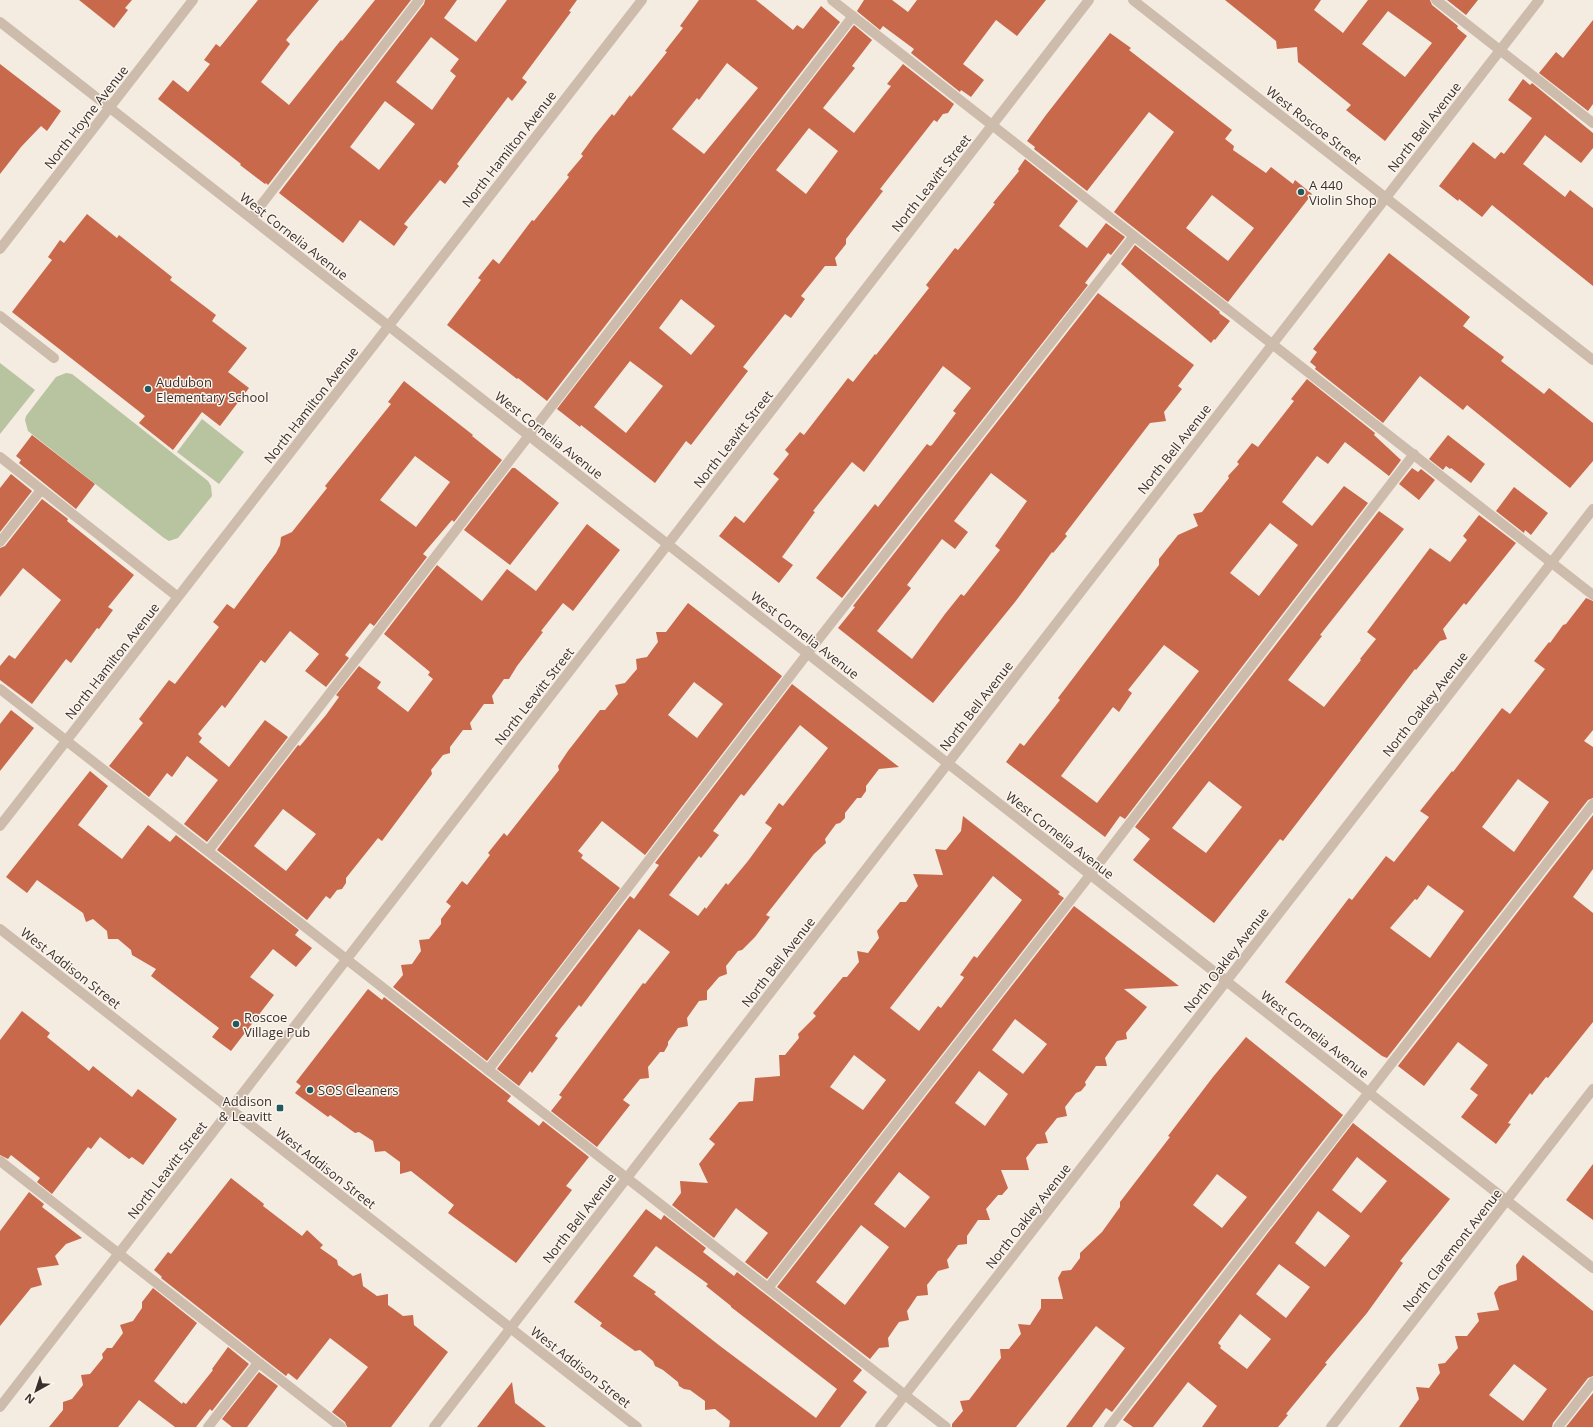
<svg xmlns="http://www.w3.org/2000/svg" width="1593" height="1427" font-family="'Open Sans',sans-serif">
  <style>
    .green { fill: #b8c4a0 }
    .building { fill: #c8694b; fill-rule: evenodd }
    .lines { fill: none; stroke-linecap: round; stroke-linejoin: round }
    .minor { stroke: #cdbbac; stroke-width: 10 }
    .poi-dot { fill: #1f5a5e; stroke: #fbf5ee; stroke-width: 1.5 }
    .labels { text-anchor: middle; stroke-width: 3; stroke-linejoin: round; paint-order: stroke }
    .street-label { font-size: 13px; fill: #3b302b; stroke: #fbf5ee }
    .poi-label { font-size: 13px; fill: #3b302b; stroke: #fbf5ee; text-anchor: start }
  </style>
  <rect width="100%" height="100%" fill="#f4ebe1"/>
  <path class="green" d="M 0,363 L 35,390 L 0,434 Z
    M 66,373 L 72,374 L 208,481 L 211,486 L 212,496 L 178,538 L 169,541 L 164,538 L 28,431 L 25,420 L 26,416 L 56,377 Z
    M 202,419 L 244,452 L 219,484 L 177,452 Z"/>
  <path class="building" d="M 79,0 L 132,0 L 125,8 L 128,10 L 114,28 Z
    M 258,0 L 319,0 L 286,40 L 290,44 L 261,82 L 289,105 L 341,40 L 342,41 L 375,0 L 411,0 L 268,185 L 266,183 L 265,184 L 240,165 L 241,164 L 158,99 L 173,80 L 188,92 L 210,64 L 204,60 L 216,44 L 220,47 Z
    M 425,0 L 457,0 L 444,18 L 476,42 L 507,0 L 577,0 L 569,11 L 571,12 L 522,78 L 527,82 L 512,101 L 508,97 L 457,164 L 459,166 L 445,184 L 440,180 L 404,224 L 408,227 L 394,246 L 360,220 L 343,243 L 279,193 L 424,4 ZM 431,37 L 459,59 L 450,71 L 456,76 L 432,110 L 396,82 ZM 385,101 L 415,124 L 379,170 L 350,147 Z
    M 699,0 L 756,0 L 793,30 L 797,25 L 803,29 L 821,6 L 840,22 L 547,401 L 518,378 L 517,379 L 447,325 L 481,280 L 478,278 L 493,259 L 499,264 L 532,220 L 534,221 L 569,177 L 567,175 L 583,156 L 581,154 L 595,135 L 612,114 L 614,116 L 630,95 L 631,97 L 667,52 L 665,51 L 683,28 L 680,26 ZM 727,63 L 758,88 L 704,154 L 672,129 L 697,98 L 699,100 Z
    M 864,0 L 892,0 L 908,12 L 917,0 L 1046,0 L 1017,36 L 996,20 L 963,64 L 984,80 L 971,97 L 961,90 L 960,92 L 911,53 L 914,49 L 883,26 L 880,30 L 858,12 L 857,11 Z
    M 1225,0 L 1321,0 L 1314,10 L 1343,33 L 1368,0 L 1430,0 L 1432,5 L 1458,26 L 1457,28 L 1467,36 L 1385,141 L 1346,110 L 1351,105 L 1298,62 L 1297,47 L 1277,49 L 1276,41 ZM 1388,11 L 1432,43 L 1405,77 L 1362,44 Z
    M 1447,0 L 1478,0 L 1466,15 Z
    M 1593,20 L 1593,104 L 1588,111 L 1539,73 L 1556,52 L 1563,58 Z
    M 854,25 L 872,40 L 852,66 L 855,68 L 823,108 L 854,133 L 891,86 L 887,84 L 903,64 L 954,104 L 948,113 L 943,114 L 937,122 L 934,120 L 880,189 L 883,191 L 846,239 L 846,244 L 835,258 L 837,266 L 825,266 L 801,296 L 805,299 L 791,318 L 785,314 L 743,367 L 748,371 L 738,384 L 691,445 L 686,441 L 655,483 L 581,425 L 580,427 L 557,409 ZM 809,128 L 838,151 L 806,194 L 776,170 ZM 681,299 L 715,326 L 691,355 L 659,328 ZM 630,361 L 663,386 L 626,433 L 594,407 Z
    M 1110,33 L 1131,48 L 1129,50 L 1232,130 L 1225,139 L 1234,146 L 1233,150 L 1266,173 L 1271,167 L 1293,184 L 1295,180 L 1312,194 L 1228,302 L 1114,212 L 1174,132 L 1149,112 L 1087,191 L 1034,149 L 1035,147 L 1027,141 L 1046,115 ZM 1212,195 L 1254,228 L 1228,261 L 1186,228 Z
    M 0,64 L 61,111 L 47,131 L 41,126 L 21,147 L 0,174 Z
    M 1523,79 L 1530,85 L 1532,83 L 1593,133 L 1593,148 L 1581,163 L 1545,135 L 1523,164 L 1565,197 L 1570,190 L 1593,208 L 1593,286 L 1492,205 L 1482,217 L 1459,199 L 1458,201 L 1439,186 L 1473,142 L 1495,159 L 1501,152 L 1504,154 L 1532,118 L 1508,100 Z
    M 1025,159 L 1078,201 L 1059,226 L 1087,248 L 1106,223 L 1125,237 L 1111,255 L 1108,253 L 1085,283 L 1088,285 L 842,598 L 816,578 L 875,504 L 878,507 L 927,444 L 930,446 L 932,445 L 956,413 L 953,411 L 971,388 L 943,366 L 864,472 L 852,462 L 813,511 L 815,512 L 782,557 L 793,565 L 779,583 L 719,536 L 735,516 L 744,523 L 779,479 L 773,474 L 789,454 L 785,450 L 800,432 L 804,435 L 848,378 L 853,382 L 875,354 L 876,355 L 929,288 L 926,285 L 955,248 L 958,250 L 995,204 L 993,203 L 1019,171 L 1018,169 Z
    M 87,214 L 117,238 L 119,235 L 172,277 L 170,280 L 216,315 L 212,321 L 247,348 L 228,372 L 249,388 L 220,426 L 202,412 L 173,450 L 139,423 L 145,416 L 12,312 L 52,260 L 48,257 L 60,240 L 64,243 Z
    M 1135,245 L 1220,312 L 1219,313 L 1230,321 L 1215,340 L 1214,339 L 1211,343 L 1121,264 Z
    M 1389,253 L 1470,317 L 1463,326 L 1504,357 L 1501,361 L 1544,394 L 1549,388 L 1593,423 L 1593,461 L 1570,488 L 1467,405 L 1463,410 L 1420,376 L 1383,423 L 1315,369 L 1316,367 L 1310,362 L 1317,352 L 1313,349 Z
    M 1098,293 L 1194,365 L 1178,386 L 1182,389 L 1164,412 L 1166,421 L 1150,423 L 1065,534 L 1067,536 L 1053,553 L 1052,552 L 1015,602 L 933,703 L 838,628 L 855,607 L 853,606 ZM 991,473 L 1027,501 L 995,546 L 1000,550 L 964,596 L 961,594 L 945,614 L 912,659 L 877,631 L 911,588 L 907,585 L 942,539 L 955,549 L 968,532 L 954,521 Z
    M 1307,379 L 1375,433 L 1374,435 L 1401,460 L 1389,476 L 1345,442 L 1328,464 L 1317,456 L 1282,502 L 1312,526 L 1344,486 L 1368,503 L 1125,819 L 1120,816 L 1105,837 L 1006,762 L 1020,743 L 1024,746 L 1060,700 L 1058,698 L 1159,565 L 1159,559 L 1178,535 L 1198,526 L 1193,514 L 1202,512 L 1229,478 L 1228,476 L 1239,464 L 1237,462 L 1252,443 L 1258,447 L 1294,401 L 1291,399 ZM 1270,523 L 1298,545 L 1259,596 L 1230,573 ZM 1164,645 L 1199,671 L 1097,803 L 1061,776 L 1113,707 L 1119,712 L 1132,693 L 1128,690 Z
    M 404,381 L 473,435 L 472,436 L 502,460 L 454,522 L 452,520 L 423,554 L 427,557 L 374,626 L 370,623 L 345,655 L 349,658 L 326,687 L 305,671 L 319,654 L 290,631 L 265,663 L 261,660 L 225,708 L 222,705 L 198,734 L 202,738 L 199,742 L 229,767 L 265,720 L 288,737 L 207,842 L 184,824 L 218,780 L 187,756 L 172,777 L 167,773 L 149,797 L 109,766 L 143,723 L 139,719 L 169,680 L 175,684 L 219,627 L 213,622 L 227,604 L 234,609 L 276,553 L 280,545 L 281,537 L 292,532 L 327,488 L 325,486 L 391,404 L 388,402 ZM 415,456 L 450,482 L 416,527 L 380,500 Z
    M 32,435 L 95,484 L 76,509 L 19,463 L 21,460 L 16,456 Z
    M 1448,435 L 1485,464 L 1471,483 L 1451,468 L 1450,469 L 1446,466 L 1443,470 L 1429,459 Z
    M 512,468 L 515,468 L 559,503 L 510,565 L 464,530 Z
    M 1412,468 L 1418,472 L 1421,469 L 1435,480 L 1419,500 L 1399,484 Z
    M 11,474 L 32,491 L 0,532 L 0,488 Z
    M 1514,487 L 1548,513 L 1531,535 L 1525,530 L 1524,533 L 1496,511 Z
    M 42,499 L 68,519 L 67,521 L 134,575 L 108,607 L 113,610 L 99,629 L 97,628 L 71,663 L 66,659 L 32,704 L 0,680 L 0,666 L 9,655 L 15,659 L 61,600 L 23,568 L 0,597 L 0,548 L 5,546 Z
    M 1379,511 L 1404,529 L 1320,635 L 1322,636 L 1288,680 L 1324,707 L 1361,660 L 1360,659 L 1376,639 L 1367,632 L 1430,548 L 1450,562 L 1467,540 L 1463,536 L 1479,515 L 1516,543 L 1466,605 L 1464,603 L 1443,629 L 1447,639 L 1440,641 L 1416,670 L 1415,669 L 1300,819 L 1283,841 L 1280,839 L 1214,923 L 1133,860 L 1150,839 L 1135,827 ZM 1209,781 L 1242,807 L 1206,853 L 1172,828 Z
    M 587,524 L 620,550 L 573,611 L 563,603 L 541,631 L 543,632 L 517,666 L 509,679 L 504,679 L 492,696 L 494,704 L 484,704 L 470,723 L 472,730 L 463,730 L 450,747 L 450,753 L 443,755 L 431,770 L 432,774 L 382,841 L 378,838 L 346,878 L 346,883 L 342,889 L 337,890 L 330,899 L 326,896 L 307,920 L 217,850 L 298,745 L 300,746 L 326,715 L 339,697 L 336,695 L 359,666 L 381,682 L 377,688 L 408,712 L 433,679 L 428,675 L 430,672 L 384,634 L 437,565 L 482,601 L 507,569 L 536,591 ZM 283,809 L 316,834 L 286,871 L 254,846 Z
    M 1586,598 L 1593,601 L 1593,730 L 1584,741 L 1593,747 L 1593,798 L 1588,800 L 1387,1058 L 1382,1056 L 1285,982 L 1349,898 L 1352,900 L 1386,856 L 1394,862 L 1429,817 L 1420,811 L 1452,771 L 1453,772 L 1502,708 L 1510,714 L 1545,669 L 1534,661 L 1549,642 L 1550,643 L 1563,625 L 1566,624 ZM 1518,779 L 1549,802 L 1514,852 L 1482,827 ZM 1428,885 L 1464,911 L 1430,958 L 1390,928 L 1415,899 L 1417,900 Z
    M 688,603 L 782,676 L 645,855 L 602,821 L 578,851 L 583,855 L 581,858 L 620,888 L 487,1061 L 393,987 L 403,975 L 401,965 L 412,964 L 421,951 L 419,940 L 429,939 L 441,924 L 441,919 L 451,906 L 446,902 L 462,881 L 467,885 L 490,855 L 488,853 L 504,833 L 507,836 L 559,770 L 558,766 L 568,751 L 600,710 L 605,710 L 618,694 L 615,685 L 625,683 L 637,669 L 636,659 L 647,657 L 658,642 L 656,632 L 666,632 ZM 694,682 L 723,704 L 697,738 L 668,715 Z
    M 792,684 L 899,767 L 879,769 L 866,786 L 866,791 L 861,798 L 857,798 L 845,813 L 845,818 L 840,823 L 836,824 L 825,839 L 826,843 L 814,854 L 766,915 L 770,917 L 755,937 L 742,950 L 738,951 L 726,966 L 727,974 L 719,977 L 707,991 L 707,1000 L 699,1001 L 687,1018 L 688,1026 L 678,1028 L 668,1042 L 668,1045 L 664,1052 L 660,1052 L 648,1067 L 649,1078 L 640,1079 L 623,1100 L 630,1105 L 597,1147 L 551,1111 L 562,1097 L 559,1095 L 643,983 L 645,984 L 670,952 L 639,929 L 581,1007 L 579,1005 L 557,1033 L 555,1036 L 558,1038 L 532,1073 L 530,1071 L 519,1086 L 497,1069 L 630,896 L 634,899 L 659,865 L 655,863 ZM 800,725 L 828,748 L 783,806 L 779,803 L 765,823 L 772,828 L 748,861 L 728,885 L 726,883 L 706,909 L 705,907 L 698,916 L 669,895 L 699,856 L 701,858 L 719,835 L 713,831 L 741,794 L 744,796 Z
    M 11,710 L 34,728 L 0,771 L 0,724 Z
    M 90,771 L 108,786 L 78,825 L 122,859 L 148,825 L 170,842 L 176,835 L 299,930 L 295,935 L 312,948 L 296,967 L 273,949 L 250,977 L 274,995 L 231,1051 L 212,1037 L 219,1028 L 151,976 L 156,969 L 132,955 L 131,950 L 118,939 L 108,939 L 107,931 L 93,919 L 86,922 L 83,913 L 37,880 L 27,893 L 6,877 Z
    M 1593,815 L 1593,869 L 1573,897 L 1593,913 L 1593,1022 L 1548,1078 L 1546,1077 L 1532,1095 L 1530,1093 L 1508,1123 L 1511,1124 L 1496,1144 L 1461,1117 L 1478,1095 L 1470,1089 L 1488,1065 L 1458,1042 L 1424,1086 L 1398,1066 Z
    M 963,816 L 1060,892 L 1058,894 L 1064,898 L 767,1279 L 745,1262 L 768,1233 L 736,1208 L 714,1238 L 672,1205 L 681,1193 L 680,1181 L 708,1183 L 699,1164 L 715,1144 L 709,1139 L 739,1102 L 753,1101 L 755,1078 L 780,1076 L 779,1055 L 785,1055 L 799,1038 L 798,1034 L 816,1016 L 813,1013 L 843,977 L 847,977 L 859,962 L 857,951 L 868,953 L 879,938 L 877,931 L 900,902 L 906,902 L 918,886 L 913,874 L 943,875 L 935,849 L 946,850 L 961,831 ZM 993,876 L 1022,900 L 977,958 L 974,956 L 960,975 L 964,977 L 963,979 L 941,1008 L 938,1006 L 919,1031 L 890,1008 ZM 854,1055 L 886,1080 L 863,1110 L 830,1087 Z
    M 1074,906 L 1179,986 L 1124,989 L 1147,1007 L 1126,1033 L 1127,1039 L 1117,1041 L 1105,1058 L 1107,1066 L 1096,1066 L 1085,1082 L 1086,1085 L 1081,1091 L 1076,1093 L 1065,1107 L 1067,1116 L 1057,1118 L 1045,1133 L 1048,1143 L 1037,1144 L 1026,1158 L 1029,1170 L 1001,1170 L 1008,1188 L 1002,1195 L 998,1195 L 986,1209 L 990,1220 L 978,1220 L 967,1236 L 967,1244 L 958,1245 L 947,1260 L 949,1268 L 938,1271 L 927,1285 L 928,1295 L 917,1296 L 907,1311 L 909,1320 L 899,1322 L 888,1338 L 889,1347 L 879,1348 L 870,1359 L 777,1287 ZM 1015,1019 L 1047,1044 L 1023,1074 L 992,1050 ZM 979,1071 L 1008,1094 L 985,1126 L 955,1103 ZM 899,1172 L 930,1197 L 905,1228 L 874,1204 ZM 861,1225 L 889,1247 L 845,1305 L 816,1282 Z
    M 368,989 L 382,1000 L 384,997 L 511,1096 L 507,1101 L 539,1126 L 543,1121 L 589,1157 L 566,1186 L 572,1190 L 516,1263 L 448,1213 L 454,1205 L 411,1171 L 400,1174 L 400,1162 L 385,1151 L 375,1152 L 373,1141 L 359,1132 L 355,1133 L 330,1115 L 328,1117 L 295,1093 L 301,1086 L 296,1082 Z
    M 22,1011 L 50,1033 L 47,1037 L 89,1071 L 93,1066 L 132,1097 L 138,1089 L 177,1119 L 143,1165 L 132,1157 L 129,1159 L 100,1137 L 91,1149 L 88,1147 L 52,1194 L 37,1182 L 40,1178 L 11,1155 L 8,1159 L 0,1155 L 0,1040 Z
    M 1246,1037 L 1343,1115 L 1112,1412 L 1106,1408 L 1092,1427 L 1066,1427 L 1125,1348 L 1096,1326 L 1016,1427 L 952,1427 L 952,1424 L 963,1411 L 960,1401 L 969,1400 L 1001,1358 L 1000,1349 L 1009,1349 L 1021,1334 L 1018,1324 L 1030,1325 L 1041,1308 L 1041,1299 L 1063,1299 L 1058,1278 L 1062,1271 L 1071,1270 L 1080,1258 L 1080,1253 L 1102,1232 L 1120,1207 L 1120,1202 L 1170,1137 L 1168,1136 L 1213,1077 ZM 1217,1174 L 1247,1197 L 1222,1228 L 1193,1205 Z
    M 1353,1123 L 1450,1199 L 1400,1261 L 1403,1263 L 1367,1313 L 1325,1363 L 1327,1364 L 1286,1414 L 1288,1415 L 1278,1427 L 1202,1427 L 1217,1406 L 1188,1382 L 1153,1427 L 1133,1427 L 1123,1420 ZM 1357,1157 L 1387,1181 L 1361,1213 L 1332,1190 ZM 1318,1211 L 1350,1236 L 1325,1267 L 1295,1243 ZM 1279,1264 L 1310,1287 L 1286,1318 L 1256,1294 ZM 1240,1314 L 1271,1339 L 1247,1369 L 1220,1348 L 1221,1346 L 1218,1343 Z
    M 1593,1164 L 1593,1220 L 1566,1200 Z
    M 231,1178 L 264,1204 L 263,1206 L 302,1236 L 307,1230 L 323,1245 L 320,1248 L 337,1260 L 338,1265 L 353,1276 L 361,1273 L 363,1286 L 377,1296 L 388,1294 L 388,1305 L 403,1316 L 413,1315 L 414,1325 L 448,1352 L 391,1427 L 347,1427 L 345,1422 L 332,1412 L 368,1367 L 330,1338 L 297,1380 L 288,1373 L 286,1376 L 161,1278 L 162,1277 L 154,1270 L 168,1252 L 171,1254 Z
    M 29,1192 L 44,1204 L 42,1207 L 82,1238 L 66,1244 L 55,1256 L 59,1265 L 37,1268 L 42,1285 L 31,1288 L 0,1326 L 0,1231 Z
    M 646,1209 L 661,1220 L 664,1215 L 706,1248 L 703,1252 L 734,1276 L 737,1272 L 862,1370 L 853,1381 L 867,1392 L 840,1427 L 729,1427 L 730,1421 L 715,1409 L 705,1410 L 705,1401 L 690,1390 L 684,1389 L 679,1386 L 678,1382 L 663,1370 L 655,1366 L 653,1361 L 640,1350 L 635,1351 L 600,1326 L 602,1323 L 574,1302 ZM 656,1246 L 708,1284 L 706,1286 L 731,1306 L 731,1307 L 837,1389 L 816,1418 L 720,1346 L 654,1294 L 656,1292 L 633,1276 Z
    M 1523,1255 L 1593,1311 L 1593,1376 L 1588,1378 L 1553,1423 L 1552,1427 L 1399,1427 L 1419,1399 L 1416,1387 L 1429,1388 L 1440,1373 L 1438,1364 L 1445,1363 L 1458,1348 L 1455,1336 L 1467,1336 L 1479,1321 L 1477,1313 L 1499,1310 L 1494,1293 L 1499,1286 L 1517,1280 L 1516,1265 ZM 1514,1364 L 1547,1389 L 1523,1421 L 1489,1395 Z
    M 153,1288 L 197,1323 L 154,1381 L 182,1404 L 183,1402 L 186,1404 L 213,1370 L 212,1369 L 228,1347 L 249,1364 L 212,1411 L 210,1409 L 196,1427 L 175,1427 L 139,1400 L 118,1427 L 49,1427 L 63,1410 L 63,1402 L 72,1399 L 83,1385 L 81,1375 L 90,1374 L 103,1358 L 102,1354 L 107,1348 L 112,1348 L 123,1333 L 120,1325 L 133,1321 L 142,1308 L 142,1302 Z
    M 259,1372 L 278,1386 L 247,1427 L 232,1427 L 222,1419 Z
    M 512,1382 L 515,1403 L 546,1427 L 477,1427 Z
    M 1593,1393 L 1593,1427 L 1566,1427 Z"/>
  <g class="lines">
    <path class="minor" d="M 832,0 L 1593,595
      M 1133,0 L 1593,360
      M 1436,0 L 1593,123
      M 0,22 L 1593,1268
      M 251,218 L 419,0
      M 0,249 L 193,0
      M 0,316 L 54,358
      M 0,457 L 178,597
      M 0,542 L 41,490
      M 0,689 L 946,1427
      M 0,826 L 642,0
      M 208,851 L 853,16
      M 0,929 L 637,1427
      M 488,1070 L 807,654 L 1134,236
      M 0,1161 L 341,1427
      M 768,1288 L 1090,875 L 1414,454
      M 0,1407 L 1089,0
      M 208,1427 L 258,1363
      M 434,1427 L 1539,0
      M 880,1427 L 1593,509
      M 1109,1427 L 1593,804
      M 1331,1427 L 1593,1089
      M 1558,1427 L 1593,1382"/>
  </g>
  <g class="poi-dot">
    <circle cx="1301" cy="192" r="4"/>
    <circle cx="148" cy="389" r="4"/>
    <circle cx="236" cy="1024" r="4"/>
    <circle cx="310" cy="1090" r="4"/>
    <rect x="276" y="1104" width="8" height="8" rx="2"/>
  </g>
  <g class="labels">
    <g class="street-label">
      <text transform="translate(86 117) rotate(-52)" y="5">North Hoyne Avenue</text>
      <text transform="translate(1314 125) rotate(38)" y="5">West Roscoe Street</text>
      <text transform="translate(1424 127) rotate(-52)" y="5">North Bell Avenue</text>
      <text transform="translate(509 149) rotate(-52)" y="5">North Hamilton Avenue</text>
      <text transform="translate(931 183) rotate(-52)" y="5">North Leavitt Street</text>
      <text transform="translate(294 236) rotate(38)" y="5">West Cornelia Avenue</text>
      <text transform="translate(311 405) rotate(-52)" y="5">North Hamilton Avenue</text>
      <text transform="translate(549 435) rotate(38)" y="5">West Cornelia Avenue</text>
      <text transform="translate(733 439) rotate(-52)" y="5">North Leavitt Street</text>
      <text transform="translate(1174 449) rotate(-52)" y="5">North Bell Avenue</text>
      <text transform="translate(805 635) rotate(38)" y="5">West Cornelia Avenue</text>
      <text transform="translate(112 661) rotate(-52)" y="5">North Hamilton Avenue</text>
      <text transform="translate(534 696) rotate(-52)" y="5">North Leavitt Street</text>
      <text transform="translate(1425 704) rotate(-52)" y="5">North Oakley Avenue</text>
      <text transform="translate(976 706) rotate(-52)" y="5">North Bell Avenue</text>
      <text transform="translate(1060 835) rotate(38)" y="5">West Cornelia Avenue</text>
      <text transform="translate(1226 960) rotate(-52)" y="5">North Oakley Avenue</text>
      <text transform="translate(778 962) rotate(-52)" y="5">North Bell Avenue</text>
      <text transform="translate(71 968) rotate(38)" y="5">West Addison Street</text>
      <text transform="translate(1315 1034) rotate(38)" y="5">West Cornelia Avenue</text>
      <text transform="translate(326 1168) rotate(38)" y="5">West Addison Street</text>
      <text transform="translate(167 1170) rotate(-52)" y="5">North Leavitt Street</text>
      <text transform="translate(1028 1216) rotate(-52)" y="5">North Oakley Avenue</text>
      <text transform="translate(579 1218) rotate(-52)" y="5">North Bell Avenue</text>
      <text transform="translate(1452 1250) rotate(-52)" y="5">North Claremont Avenue</text>
      <text transform="translate(581 1367) rotate(38)" y="5">West Addison Street</text>
    </g>
    <g class="poi-label">
      <text x="1309" y="190">A 440<tspan x="1309" dy="15">Violin Shop</tspan></text>
      <text x="156" y="387">Audubon<tspan x="156" dy="15">Elementary School</tspan></text>
      <text x="244" y="1022">Roscoe<tspan x="244" dy="15">Village Pub</tspan></text>
      <text x="318" y="1095">SOS Cleaners</text>
      <text x="272" y="1106" text-anchor="end">Addison<tspan x="272" dy="15">&amp; Leavitt</tspan></text>
    </g>
  </g>
  <g transform="translate(36 1391) rotate(219)" stroke="#fbf5ee" stroke-width="3" paint-order="stroke">
  <path d="M0-3L7 15L0 10L-7 15Z" fill="#3b302b"/>
  <text y="-6" font-size="11" font-weight="bold" text-anchor="middle" fill="#3b302b">N</text>
  </g>
</svg>
